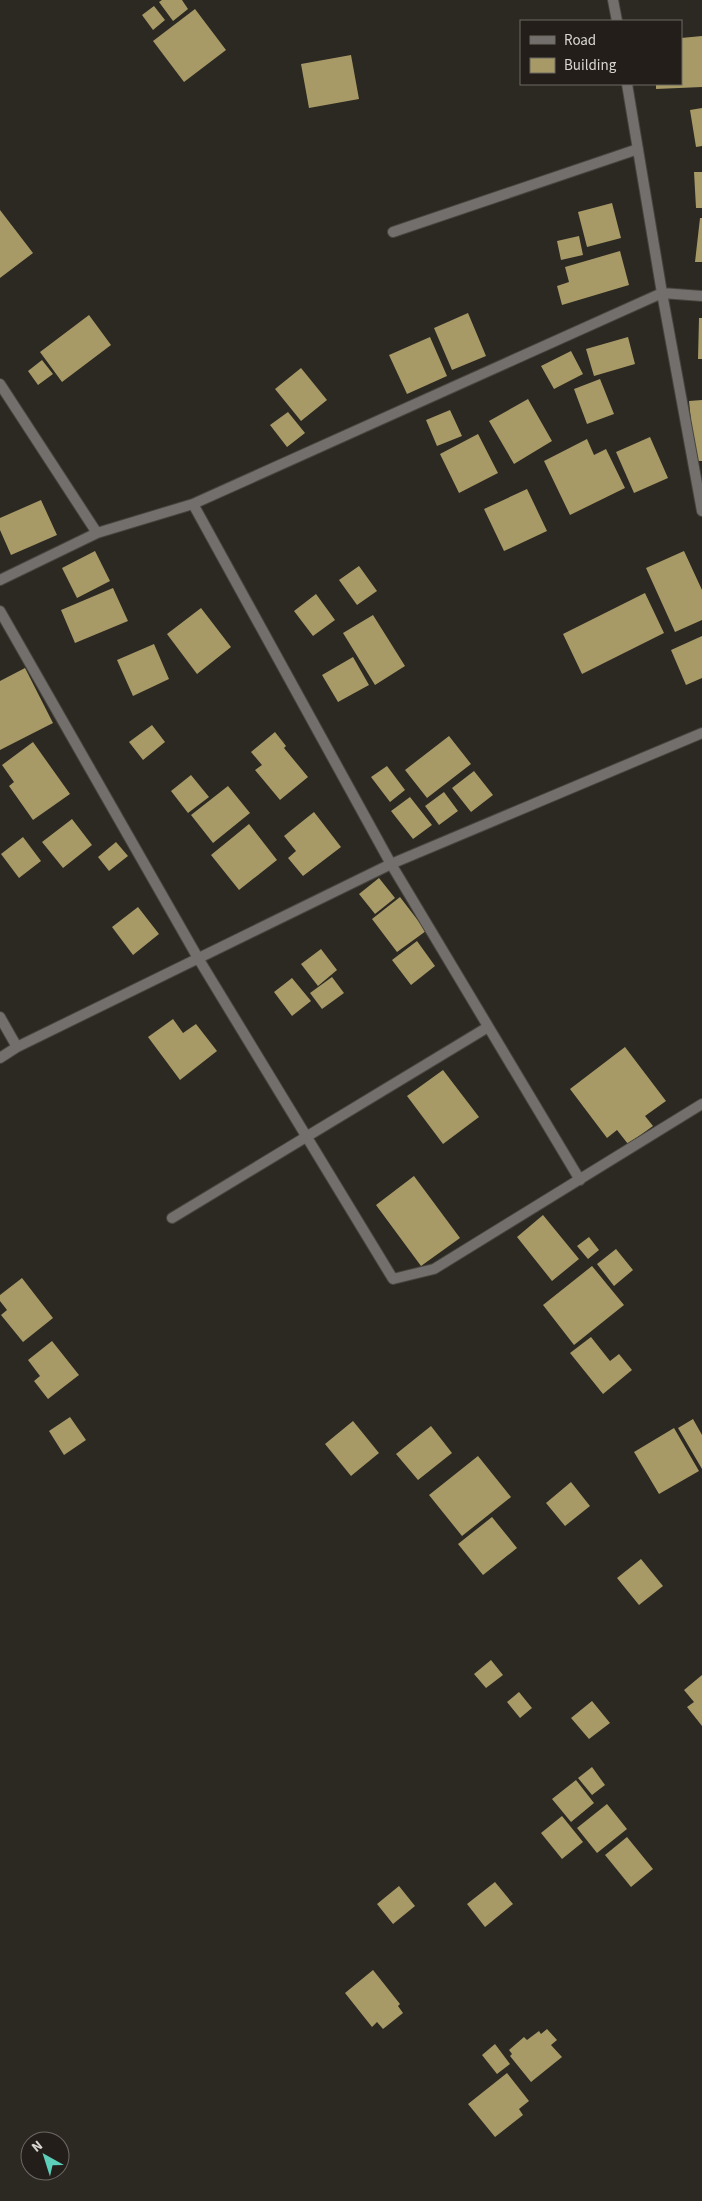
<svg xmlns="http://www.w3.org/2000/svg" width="702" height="2201" font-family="'Source Sans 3',sans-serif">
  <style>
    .building { fill: #a79a66 }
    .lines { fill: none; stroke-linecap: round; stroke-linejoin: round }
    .street-casing { stroke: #48443e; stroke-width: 12 }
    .street { stroke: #736f6d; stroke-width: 10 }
  </style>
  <rect width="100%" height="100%" fill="#2c2822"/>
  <path class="building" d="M 162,0 L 182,0 L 188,9 L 173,21 L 159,2 Z
    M 154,6 L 165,20 L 153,30 L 142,15 Z
    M 195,9 L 226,50 L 184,82 L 153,41 Z
    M 702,36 L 702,87 L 656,89 L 656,84 L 681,84 L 681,38 Z
    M 351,55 L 359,99 L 309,108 L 301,64 Z
    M 702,108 L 702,146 L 696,147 L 690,110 Z
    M 694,172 L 702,172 L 702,208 L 696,208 Z
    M 612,203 L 621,238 L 587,247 L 578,212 Z
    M 0,210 L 33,253 L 0,278 Z
    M 700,218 L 702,218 L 702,262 L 695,262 Z
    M 579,236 L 583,255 L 561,260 L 557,241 Z
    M 620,251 L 629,285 L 562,305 L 557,286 L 569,282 L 565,267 Z
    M 468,313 L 486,356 L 452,370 L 434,328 Z
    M 89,315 L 111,345 L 62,382 L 40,352 Z
    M 699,318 L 702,318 L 702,359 L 698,359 Z
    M 430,337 L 447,376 L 407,394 L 389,355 Z
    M 628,337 L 635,364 L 594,376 L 586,349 Z
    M 571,351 L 583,374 L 554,389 L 541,366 Z
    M 42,360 L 53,374 L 38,385 L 28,371 Z
    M 301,368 L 327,400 L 301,421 L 275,389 Z
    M 600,379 L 614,414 L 587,424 L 574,389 Z
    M 528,399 L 552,441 L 514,464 L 489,421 Z
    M 702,400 L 702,461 L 695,461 L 689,401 Z
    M 450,410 L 462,436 L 437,446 L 426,420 Z
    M 288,412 L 305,433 L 287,447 L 270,425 Z
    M 478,434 L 498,473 L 459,493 L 440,454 Z
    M 650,437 L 668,478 L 634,493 L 616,452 Z
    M 587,439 L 594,455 L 606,449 L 625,488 L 570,515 L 544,461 Z
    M 527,489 L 547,531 L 504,551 L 484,509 Z
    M 41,500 L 57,535 L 11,555 L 0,530 L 0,518 Z
    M 95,551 L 110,581 L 77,598 L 62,568 Z
    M 684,551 L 702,590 L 702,620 L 675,632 L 646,568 Z
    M 359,566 L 377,591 L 357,605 L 339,580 Z
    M 113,588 L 128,621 L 75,643 L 61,610 Z
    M 645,593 L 664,633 L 582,674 L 563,634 Z
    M 316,594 L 335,620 L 313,636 L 294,611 Z
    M 201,608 L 231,647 L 197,674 L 167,634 Z
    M 373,615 L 405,666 L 375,685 L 343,633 Z
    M 702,636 L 702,678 L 686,685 L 671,650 Z
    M 154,644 L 169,679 L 133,696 L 117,660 Z
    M 353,657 L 369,685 L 338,702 L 322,675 Z
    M 25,668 L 53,723 L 0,750 L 0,681 Z
    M 152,725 L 165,742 L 143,760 L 129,742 Z
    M 275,732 L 286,746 L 284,748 L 308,777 L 280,800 L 255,770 L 262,765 L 251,752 Z
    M 449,736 L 471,764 L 427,798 L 405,770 Z
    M 33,742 L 70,794 L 33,820 L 9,786 L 14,782 L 2,765 Z
    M 387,766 L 405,790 L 390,802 L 371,777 Z
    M 474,771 L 493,795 L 471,812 L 452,788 Z
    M 191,775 L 209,797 L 188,813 L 171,791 Z
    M 228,786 L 250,813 L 213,843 L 191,815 Z
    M 444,792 L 458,811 L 439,825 L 425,806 Z
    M 410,797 L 432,825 L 413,839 L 391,811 Z
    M 314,812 L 341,847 L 303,876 L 288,858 L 296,851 L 284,836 Z
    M 72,819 L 92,845 L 63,868 L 42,842 Z
    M 249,824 L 277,860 L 239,890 L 211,855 Z
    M 23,837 L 41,861 L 19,878 L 1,854 Z
    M 116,842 L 128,856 L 109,871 L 98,857 Z
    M 379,878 L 395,898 L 375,914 L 359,894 Z
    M 400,897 L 426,931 L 397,952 L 372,919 Z
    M 138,907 L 159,934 L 133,955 L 112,927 Z
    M 417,941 L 435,966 L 411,985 L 392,960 Z
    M 321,949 L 337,970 L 318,986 L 301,964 Z
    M 332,977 L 344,993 L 322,1009 L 310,993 Z
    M 292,978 L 311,1001 L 292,1016 L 274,992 Z
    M 173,1019 L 183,1033 L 196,1024 L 217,1051 L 180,1080 L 148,1037 Z
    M 625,1047 L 666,1101 L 645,1116 L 653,1126 L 628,1144 L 617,1130 L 607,1138 L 570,1089 Z
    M 443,1070 L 479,1117 L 443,1144 L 407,1096 Z
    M 414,1176 L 460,1238 L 421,1266 L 376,1205 Z
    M 543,1215 L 579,1259 L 552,1281 L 517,1237 Z
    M 589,1237 L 599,1250 L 588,1259 L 577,1246 Z
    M 616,1249 L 633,1270 L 614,1286 L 597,1264 Z
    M 592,1266 L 624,1305 L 574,1345 L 543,1305 Z
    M 22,1278 L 53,1318 L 23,1342 L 1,1315 L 7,1310 L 0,1301 L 0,1295 Z
    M 591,1337 L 610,1361 L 619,1354 L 632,1370 L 603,1394 L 570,1353 Z
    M 52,1341 L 79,1375 L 48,1399 L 34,1381 L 40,1376 L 28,1360 Z
    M 70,1417 L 86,1440 L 64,1455 L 49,1431 Z
    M 693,1419 L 702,1435 L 702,1469 L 678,1428 Z
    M 353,1421 L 379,1453 L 351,1476 L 325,1444 Z
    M 431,1426 L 452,1453 L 418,1480 L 396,1454 Z
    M 674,1428 L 699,1471 L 659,1494 L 634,1452 Z
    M 478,1456 L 511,1497 L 462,1536 L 429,1495 Z
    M 571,1482 L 590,1506 L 565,1526 L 546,1503 Z
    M 492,1517 L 517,1548 L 483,1575 L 458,1544 Z
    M 641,1559 L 663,1586 L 639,1605 L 617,1578 Z
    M 491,1660 L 503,1675 L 486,1688 L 474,1674 Z
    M 702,1675 L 702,1726 L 687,1707 L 694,1702 L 684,1690 Z
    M 519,1692 L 532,1708 L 520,1718 L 507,1702 Z
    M 592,1701 L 610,1723 L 589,1739 L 571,1718 Z
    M 592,1767 L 605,1785 L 592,1795 L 578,1778 Z
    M 576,1780 L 594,1803 L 571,1822 L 552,1799 Z
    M 607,1804 L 627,1829 L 597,1853 L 577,1828 Z
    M 562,1816 L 583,1842 L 562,1859 L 541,1833 Z
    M 627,1837 L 653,1869 L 631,1887 L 605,1855 Z
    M 495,1882 L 513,1904 L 485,1927 L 467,1904 Z
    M 399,1886 L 415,1906 L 393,1924 L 377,1904 Z
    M 373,1970 L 400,2004 L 398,2006 L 403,2013 L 383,2029 L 377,2022 L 372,2027 L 345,1993 Z
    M 547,2029 L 557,2040 L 551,2045 L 562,2057 L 531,2082 L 510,2056 L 512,2054 L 509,2050 L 524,2037 L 527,2040 L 539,2031 L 541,2034 Z
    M 495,2044 L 510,2064 L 497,2074 L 482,2055 Z
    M 507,2073 L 529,2101 L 519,2109 L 523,2115 L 495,2137 L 468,2104 Z"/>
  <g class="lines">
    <defs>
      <path id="street" d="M 613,0 L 617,21
        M 627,84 L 662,293 L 702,511
        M 393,232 L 638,149
        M 0,384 L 97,533
        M 193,504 L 391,864 L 580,1180
        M 0,580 L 97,533 L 193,504 L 662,293 L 702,296
        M 0,611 L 198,958 L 393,1279 L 434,1269 L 702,1104
        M 0,1017 L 17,1047
        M 0,1058 L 17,1047 L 391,864 L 702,733
        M 172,1218 L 488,1027"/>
    </defs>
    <use href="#street" class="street-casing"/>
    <use href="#street" class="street"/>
  </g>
  <rect x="520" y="20" width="162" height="65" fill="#231e19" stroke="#6c6863"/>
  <rect x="530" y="36" width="25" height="8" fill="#736f6d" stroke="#6c6863"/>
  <text x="564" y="45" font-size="15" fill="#d9d6d2">Road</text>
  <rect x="530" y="58" width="25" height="15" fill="#a79a66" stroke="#6c6863"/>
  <text x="564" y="70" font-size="15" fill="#d9d6d2">Building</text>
  <g transform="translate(45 2156) rotate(321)"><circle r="24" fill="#231e19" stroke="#6c6863"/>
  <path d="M0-4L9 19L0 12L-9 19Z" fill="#5cceba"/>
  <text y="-8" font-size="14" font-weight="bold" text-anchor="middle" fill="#d9d6d2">N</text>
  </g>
</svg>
